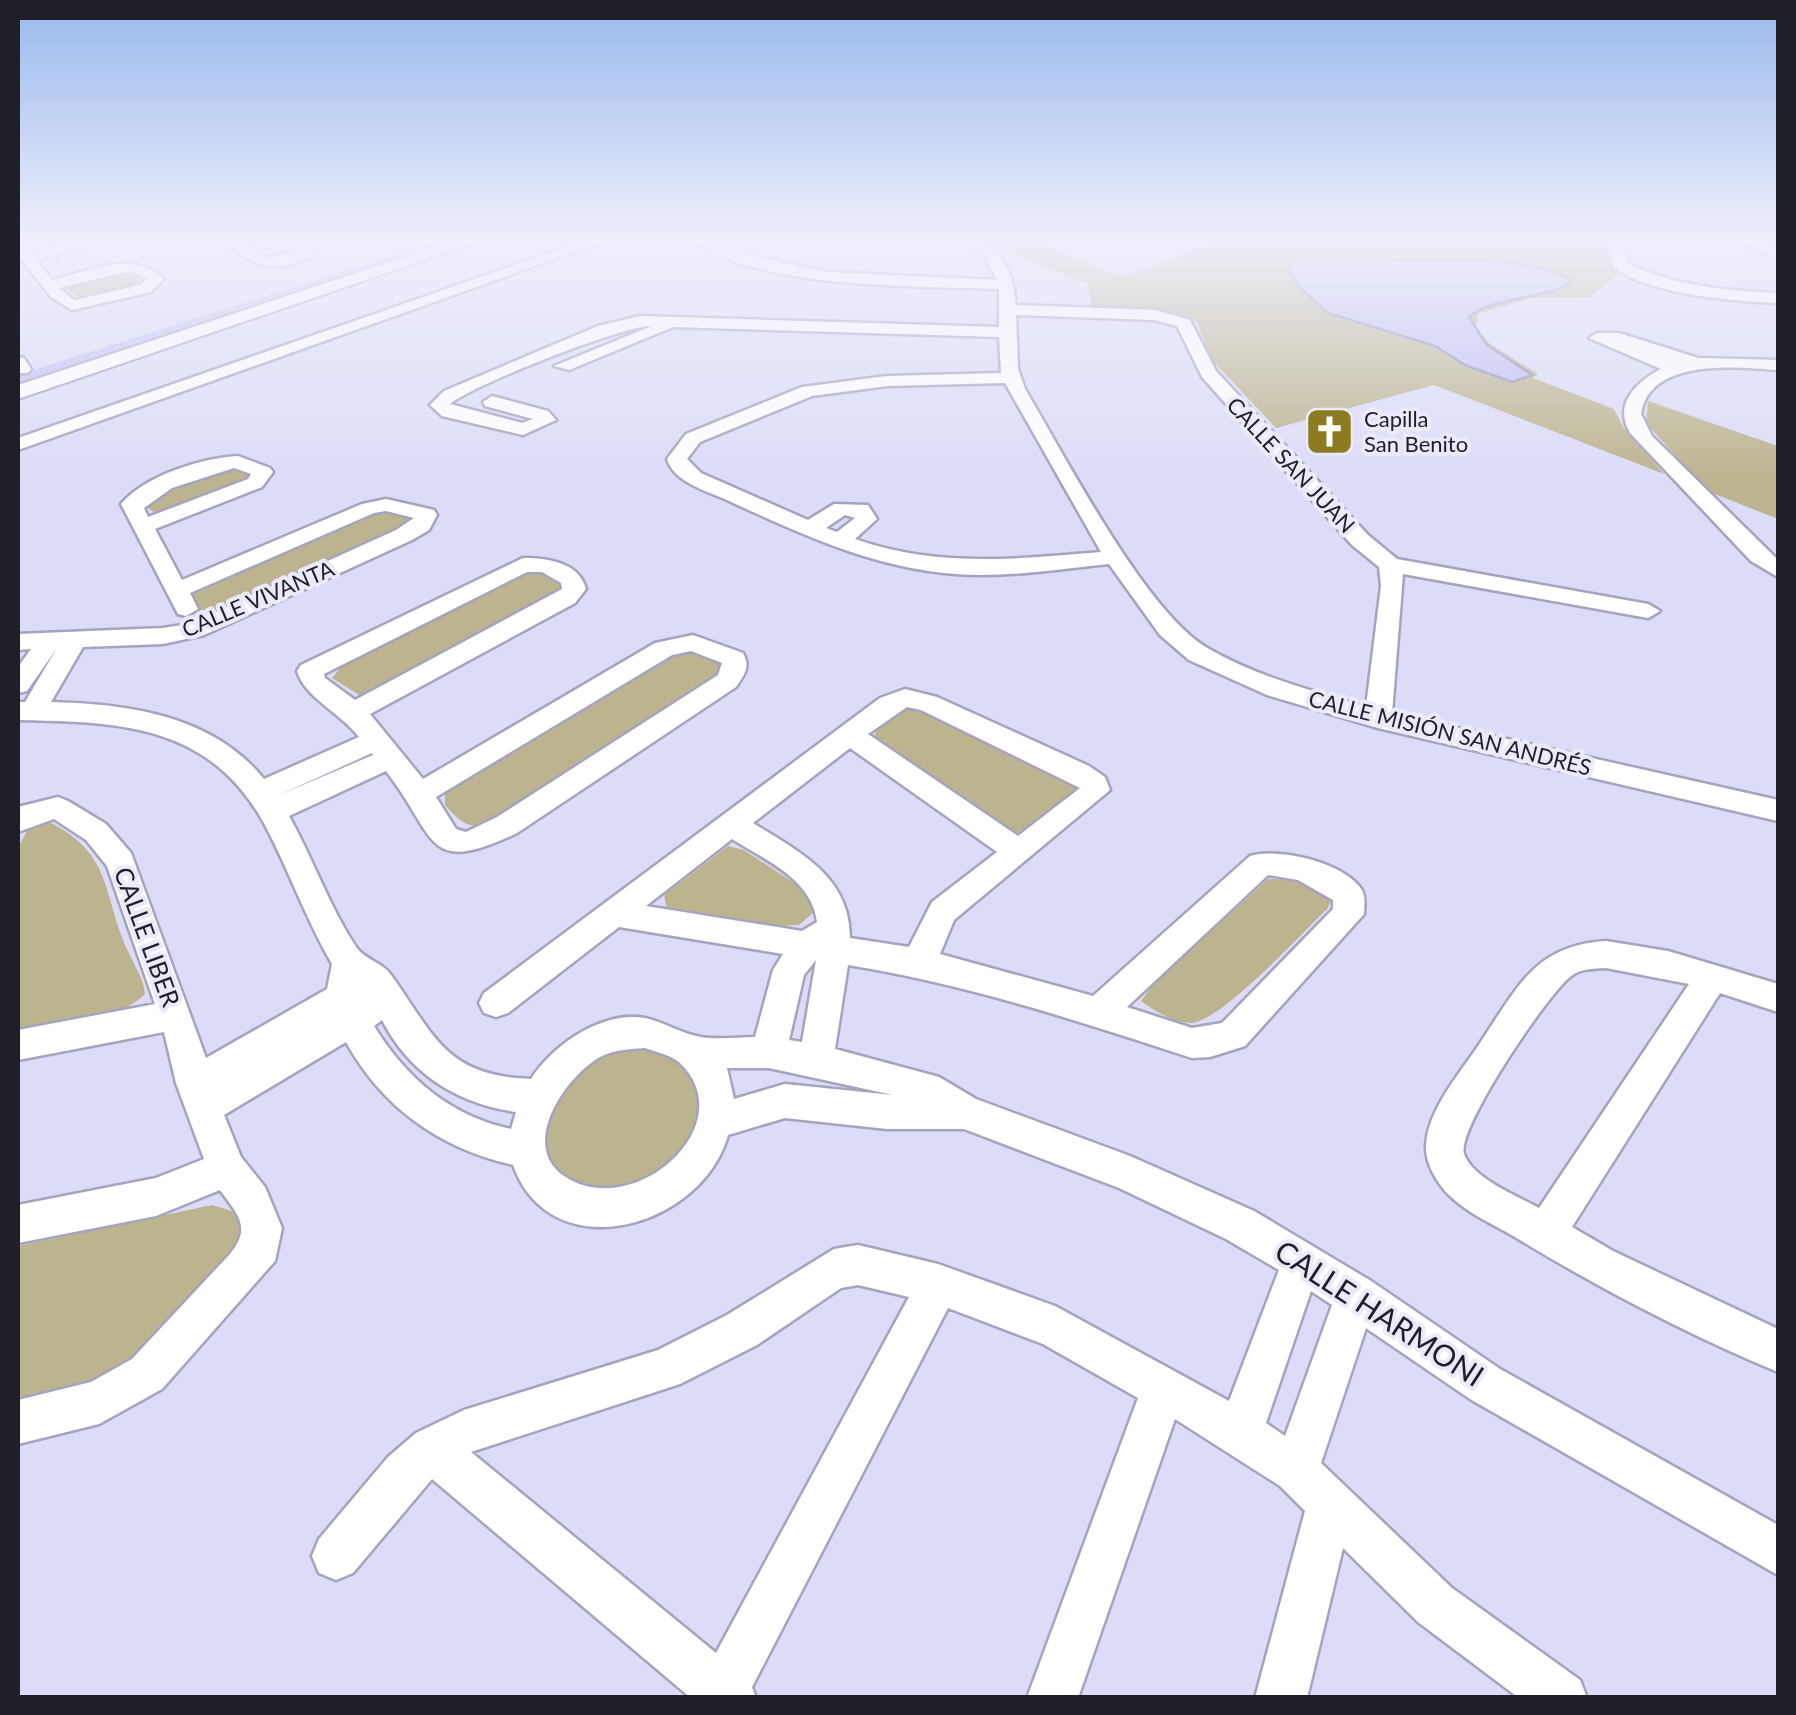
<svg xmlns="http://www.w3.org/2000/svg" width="1796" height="1715" font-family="Lato,sans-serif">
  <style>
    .green { fill: #bcb48e }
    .water { fill: #c1bff1; stroke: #908fb5; stroke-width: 2.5 }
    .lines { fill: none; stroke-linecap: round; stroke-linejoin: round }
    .canal { fill: #c1bff1; fill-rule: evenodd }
    .minor-casing { stroke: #a5a4be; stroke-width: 5 }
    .major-casing { stroke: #a5a4be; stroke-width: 4 }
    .minor { fill: #fff; fill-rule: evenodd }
    .major { fill: #fff; fill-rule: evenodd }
    .labels { text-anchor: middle; stroke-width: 8; stroke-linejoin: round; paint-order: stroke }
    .far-poi-label { font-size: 22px; fill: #1f1f29; stroke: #ebeafb; text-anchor: start }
    .far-street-label { font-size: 22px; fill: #1f1f29; stroke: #ebeafb }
    .street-label { font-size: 25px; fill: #1f1f29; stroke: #ebeafb }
    .near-street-label { font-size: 30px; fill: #1f1f29; stroke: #ebeafb }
  </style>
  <rect width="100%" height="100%" fill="#dcdcf8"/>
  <path class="green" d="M 974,240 L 1032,240 L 1122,277 L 1223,240 L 1607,240 L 1617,275 L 1590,297 L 1530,298 L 1478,314 L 1476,327 L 1490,344 L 1538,374 L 1533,378 L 1614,409 L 1623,427 L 1664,474 L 1434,385 L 1276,428 L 1211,359 L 1197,322 L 1188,316 L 1162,310 L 1092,309 L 1087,283 Z
    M 128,271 L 133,271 L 141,285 L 83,299 L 62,287 Z
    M 1648,401 L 1778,446 L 1778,519 L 1707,491 L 1646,423 Z
    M 228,467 L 247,468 L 255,477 L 158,515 L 144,505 L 155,494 Z
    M 377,510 L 418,518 L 415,523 L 223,609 L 199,610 L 192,593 L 202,587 Z
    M 532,571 L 547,575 L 565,588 L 378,691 L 359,695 L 332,678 L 343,665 Z
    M 688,651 L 715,658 L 727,666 L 725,675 L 495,822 C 470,831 462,824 445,805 L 445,794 L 462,782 L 676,652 Z
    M 903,708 L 922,709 L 1079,788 L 1063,807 L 1017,833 L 875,737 L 876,728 Z
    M 49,822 C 114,854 102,896 128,951 C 135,968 143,976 145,994 C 112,1025 61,1026 18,1033 L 18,848 L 30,825 Z
    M 728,846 L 744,850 L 811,894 L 813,913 L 799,925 L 773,926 L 667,909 L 664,895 Z
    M 1268,879 C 1294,879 1310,883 1331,899 L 1328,908 C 1303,932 1221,1022 1191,1023 C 1173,1023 1155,1011 1141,1001 L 1154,983 Z
    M 632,1047 C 690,1053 695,1068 704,1122 L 658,1185 L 580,1194 L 545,1161 C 545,1146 542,1127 545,1112 C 552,1077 601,1054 632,1047 Z
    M 212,1205 L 232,1211 L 246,1237 L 124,1370 L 89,1387 L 18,1402 L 18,1246 Z"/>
  <path class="water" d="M 1341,259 L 1502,261 L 1551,271 L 1571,280 C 1557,300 1495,294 1469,317 L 1486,344 L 1532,375 L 1512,382 L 1465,365 L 1435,346 L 1328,313 L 1297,285 L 1288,265 L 1292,259 Z"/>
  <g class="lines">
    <path class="canal" d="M 441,240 L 459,240 L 18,384 L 18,375 Z"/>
    <defs>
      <path id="minor" d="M 87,240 L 113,240 L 37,260 L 52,280 C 89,271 134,249 164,279 L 151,292 L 72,310 L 51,297 L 18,255 L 18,242 L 31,253 ZM 131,271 L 147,279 L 140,285 L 74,300 L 59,288 Z
        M 223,240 L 239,240 L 268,258 L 303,249 L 296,240 L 311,240 L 319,251 C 287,275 249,269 223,240 Z
        M 587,240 L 608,240 L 18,450 L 18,438 Z
        M 692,240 L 712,240 L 758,257 L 827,272 L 997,280 L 984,255 L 961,240 C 1000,240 1013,270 1016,305 L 1155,310 L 1190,320 L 1216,371 L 1368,535 L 1397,559 L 1648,604 L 1660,611 L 1648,618 L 1403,574 L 1392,713 L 1778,800 L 1778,821 L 1378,728 L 1267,695 L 1189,660 L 1160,635 L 1109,564 C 1058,569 1006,578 955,574 C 874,568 801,534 729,501 C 708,491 674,483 667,459 L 686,434 L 802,387 L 887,376 L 1001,373 L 999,337 L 673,327 L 569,370 L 554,366 L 652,326 C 624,325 470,386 450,404 L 522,423 L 533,419 L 485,406 L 483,402 L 492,396 L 548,411 L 556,420 L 523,435 L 442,416 L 430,405 L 444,391 L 598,326 L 640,316 L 999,327 L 999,289 C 918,286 757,289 692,240 ZM 1016,315 L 1154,320 L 1177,326 L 1202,377 L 1352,545 L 1379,567 L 1381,586 L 1366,707 C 1313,691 1258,677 1209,649 C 1146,614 1064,454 1025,389 L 1018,369 ZM 1005,383 L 1101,552 C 1016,559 937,568 855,539 L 877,519 L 868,505 L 834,504 L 808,520 L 701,473 L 687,459 L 700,442 L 812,396 L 887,386 ZM 845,515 L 855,518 L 837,532 L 826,528 Z
        M 1606,240 L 1620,240 L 1629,264 C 1674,286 1728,291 1778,293 L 1778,303 C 1735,301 1648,295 1614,267 Z
        M 1735,240 L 1754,240 L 1778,251 L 1778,260 Z
        M 1619,333 L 1698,358 L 1778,360 L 1778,370 C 1738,367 1649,357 1641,414 L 1652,436 L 1778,560 L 1778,577 L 1751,561 L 1630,433 C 1613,404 1636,382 1661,369 L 1589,338 L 1597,333 Z
        M 18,357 L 24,358 L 31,369 L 28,373 L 18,373 Z
        M 238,456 L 270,468 L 273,472 L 262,487 L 155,529 L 182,580 L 362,504 L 386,499 L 434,510 L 437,515 L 429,530 L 412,540 L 204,635 L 163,644 L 83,647 L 51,702 C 128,704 212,715 264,779 L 359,737 C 342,714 304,697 297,671 L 301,665 L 523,558 C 547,558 579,562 586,589 L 575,603 L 370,714 L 423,779 L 655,643 L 693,635 L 743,653 C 751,667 744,675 736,687 L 517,833 C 424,877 438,838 386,771 L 289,816 C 313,859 329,906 356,947 C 365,960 382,962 391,975 C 435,1036 445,1076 531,1079 C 553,1044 606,1008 649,1019 C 667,1024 683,1034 701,1037 C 718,1040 738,1037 755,1037 L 773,970 L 783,954 L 619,927 L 508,1013 L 496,1017 L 484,1013 L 479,1003 L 484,993 L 880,698 L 905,689 L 937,697 L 1089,766 L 1105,777 L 1110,790 L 954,920 L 940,954 L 1093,996 L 1250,856 C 1279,847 1345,863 1362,890 C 1366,898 1364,906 1364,914 L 1245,1046 L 1210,1057 L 1192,1058 C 1078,1021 967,984 848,965 L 835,1049 L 939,1077 L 976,1099 L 1130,1156 L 1254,1211 L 1371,1281 L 1500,1369 L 1778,1525 L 1778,1575 L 1470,1399 L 1366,1328 L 1321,1463 L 1452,1588 L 1580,1680 L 1587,1698 L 1519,1698 L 1418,1622 L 1343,1548 L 1307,1698 L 1255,1698 L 1305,1511 L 1280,1486 L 1175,1419 L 1078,1698 L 1027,1698 L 1138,1398 L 1043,1344 L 948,1308 L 752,1687 L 756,1698 L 691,1698 L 432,1479 L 353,1573 L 336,1580 L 319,1573 L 312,1556 L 319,1539 L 388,1457 L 416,1433 L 464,1410 L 658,1350 L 727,1315 L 834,1249 L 858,1245 L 938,1264 L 1055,1306 L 1229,1401 L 1279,1270 L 1226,1239 L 1119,1188 L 964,1129 L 887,1129 L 785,1118 L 728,1135 C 702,1228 551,1271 513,1165 C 439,1148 383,1108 346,1042 L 224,1115 L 241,1157 L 265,1187 L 282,1228 L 275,1261 L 162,1389 L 99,1424 L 18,1444 L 18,1400 L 91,1382 L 132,1359 L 230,1254 C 252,1227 238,1215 220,1190 L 156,1216 L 18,1243 L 18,1205 L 156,1178 L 204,1159 L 176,1083 L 164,1032 L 18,1060 L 18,1030 L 155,1004 L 107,866 L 86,840 L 54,819 L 18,832 L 18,807 L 58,797 L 68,801 L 106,824 L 131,853 L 206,1058 L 327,989 L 332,964 C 306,920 289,870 265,825 C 210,724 121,722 18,720 L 18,702 L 25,702 L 57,648 L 27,691 L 18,693 L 18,667 L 31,649 L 18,650 L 18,634 L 163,628 L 189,624 L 396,530 L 414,518 L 386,511 L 374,513 L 190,593 L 198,609 L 186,616 L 178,614 L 121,504 C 146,475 202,458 238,456 ZM 234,468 L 251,474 L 248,479 L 148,517 L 144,508 L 172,488 ZM 527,572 L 542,572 L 561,583 L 562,589 L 355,700 L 325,678 L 324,674 ZM 691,651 L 722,663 L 718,675 L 497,817 L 466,832 L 456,829 L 436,797 L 672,655 ZM 907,707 L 921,710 L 1080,788 L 1018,836 L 868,734 ZM 850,748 L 997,852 L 932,902 L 909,947 L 850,938 C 850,876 799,852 753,823 ZM 372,753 L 373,755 L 277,796 ZM 732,839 C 765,860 812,879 817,922 L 802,931 L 646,906 ZM 1268,875 L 1298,880 L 1333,900 L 1333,909 L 1222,1023 L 1192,1028 L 1127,1007 ZM 816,960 L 802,1042 L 789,1040 L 804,975 ZM 382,1020 C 410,1074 456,1103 516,1112 L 511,1129 C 450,1116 406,1078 374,1026 ZM 645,1048 C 656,1052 671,1055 680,1063 C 744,1124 634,1223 564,1176 C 518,1145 566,1076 600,1057 C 613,1050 630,1049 645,1048 ZM 727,1068 L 769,1068 L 893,1095 L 785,1084 L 734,1099 ZM 858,1285 L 909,1297 L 716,1653 L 471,1452 L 680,1384 L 757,1345 L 841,1288 ZM 1311,1291 L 1332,1305 L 1285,1436 L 1266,1423 Z
        M 1606,941 L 1668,951 L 1778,984 L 1778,1012 L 1720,993 L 1572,1227 L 1613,1251 L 1778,1329 L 1778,1372 C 1689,1335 1601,1289 1520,1240 C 1497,1226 1468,1214 1449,1195 C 1437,1183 1426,1164 1426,1148 C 1426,1110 1463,1070 1482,1040 C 1518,986 1536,945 1606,941 ZM 1606,968 L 1689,984 L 1539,1208 C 1518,1196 1473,1179 1464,1154 C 1456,1129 1547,995 1570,977 C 1580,968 1593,969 1606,968 Z"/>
      <path id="major" d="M 456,240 L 483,240 L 18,399 L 18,385 Z"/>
    </defs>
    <use href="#minor" class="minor-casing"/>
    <use href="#major" class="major-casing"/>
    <use href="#minor" class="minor"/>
    <use href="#major" class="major"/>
  </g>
  <linearGradient id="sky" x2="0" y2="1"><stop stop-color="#98b8ec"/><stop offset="0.5" stop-color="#efeffc"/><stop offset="1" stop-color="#efeffc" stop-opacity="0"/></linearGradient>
  <rect width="1796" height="480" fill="url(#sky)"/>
  <defs>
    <symbol id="church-square" viewBox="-11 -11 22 22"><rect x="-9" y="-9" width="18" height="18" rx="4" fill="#8d7b21" stroke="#ebeafb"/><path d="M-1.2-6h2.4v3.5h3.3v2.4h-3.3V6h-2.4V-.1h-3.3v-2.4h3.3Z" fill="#fff"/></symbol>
  </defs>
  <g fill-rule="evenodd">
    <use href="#church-square" x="1302" y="404" width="55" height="55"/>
  </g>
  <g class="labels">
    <g class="far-poi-label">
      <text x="1364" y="427">Capilla<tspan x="1364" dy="25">San Benito</tspan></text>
    </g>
    <g class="far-street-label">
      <text transform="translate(1291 465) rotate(47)" y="8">CALLE SAN JUAN</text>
      <text transform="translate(258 599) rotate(-23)" y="8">CALLE VIVANTA</text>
      <text transform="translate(1450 733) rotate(14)" y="8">CALLE MISIÓN SAN ANDRÉS</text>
    </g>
    <g class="street-label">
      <text transform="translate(147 937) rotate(70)" y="9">CALLE LIBER</text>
    </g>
    <g class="near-street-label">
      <text transform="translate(1379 1314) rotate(33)" y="10">CALLE HARMONI</text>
    </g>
  </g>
  <rect width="1796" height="1715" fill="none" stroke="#1f1f29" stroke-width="40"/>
</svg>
